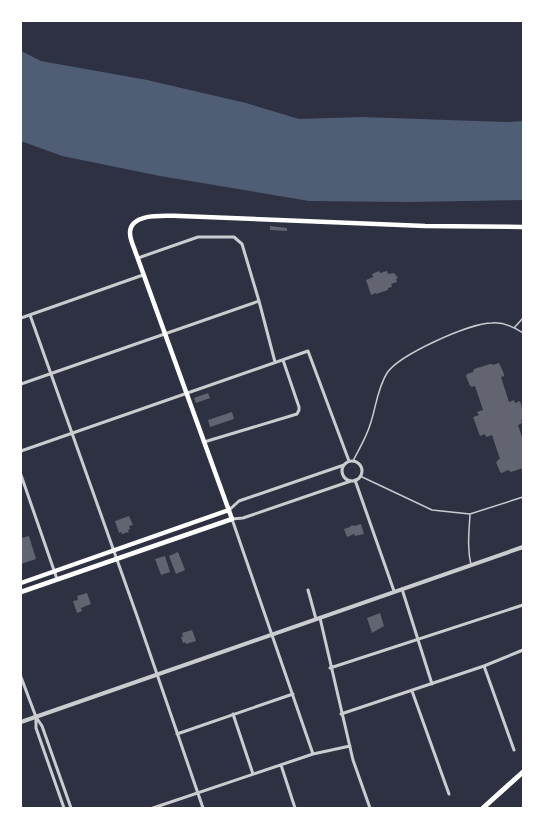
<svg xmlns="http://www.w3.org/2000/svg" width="544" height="829" font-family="Roboto,sans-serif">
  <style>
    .water { fill: #4f5d75 }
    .building { fill: #626471 }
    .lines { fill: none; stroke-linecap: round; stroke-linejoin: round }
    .service { stroke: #caccd0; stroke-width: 1.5 }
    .minor { stroke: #caccd0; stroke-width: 3 }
    .tertiary { stroke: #caccd0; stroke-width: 4 }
    .secondary { stroke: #fff; stroke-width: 4.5 }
    .primary { stroke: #fff; stroke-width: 5 }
  </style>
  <rect width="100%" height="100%" fill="#2d3142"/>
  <path class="water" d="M 21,51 L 41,61 L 147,80 L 246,103 L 299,119 L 361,117 L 506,122 L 523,121 L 523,200 L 407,202 L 309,201 L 160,176 L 62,156 L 21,141 Z"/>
  <path class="building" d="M 270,226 L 287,228 L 287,231 L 270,230 Z
    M 379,271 L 380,273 L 387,271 L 388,274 L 394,273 L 398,278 L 396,279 L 397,282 L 391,284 L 392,287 L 388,288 L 388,290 L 376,294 L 376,293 L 371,295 L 366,280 L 373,277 L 372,274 Z
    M 499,363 L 504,374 L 504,376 L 501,377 L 509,402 L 514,400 L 515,403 L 520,401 L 523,411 L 523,419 L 521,420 L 522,423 L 518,425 L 523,440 L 523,468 L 511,472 L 508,470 L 502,473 L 500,472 L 496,462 L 498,461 L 497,460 L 500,459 L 492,435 L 486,437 L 485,434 L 480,436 L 473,417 L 479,415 L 477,412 L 483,410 L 475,386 L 471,387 L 471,385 L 470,386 L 466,376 L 467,374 L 473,372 L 474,369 L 490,364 L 492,364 L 493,365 Z
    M 208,393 L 210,398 L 196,403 L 194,398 Z
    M 232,412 L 234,419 L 210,427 L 208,420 Z
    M 129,516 L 133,525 L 129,526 L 130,529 L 128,530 L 129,532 L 122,534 L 121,532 L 119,533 L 115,521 Z
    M 361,524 L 364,534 L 355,536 L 354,534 L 347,537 L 344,529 L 350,527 L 352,525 L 354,526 Z
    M 29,536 L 36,559 L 21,564 L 21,538 Z
    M 178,552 L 185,570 L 176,574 L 169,556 Z
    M 165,556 L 170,572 L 161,575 L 155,559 Z
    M 87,593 L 91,604 L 81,608 L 82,611 L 77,613 L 73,601 L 78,600 L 77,596 Z
    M 380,613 L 384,626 L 372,633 L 367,618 Z
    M 192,630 L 196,641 L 186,644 L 185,642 L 183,643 L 181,637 L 183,637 L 182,633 Z"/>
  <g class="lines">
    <path class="service" d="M 514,328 L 523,318
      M 353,461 C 359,449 366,438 370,425 C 376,408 377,389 387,373 C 399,355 469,323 492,323 C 503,322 514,327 523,333
      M 360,476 L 432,510 L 470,514 L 523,497
      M 470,515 C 469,532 467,548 471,565"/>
    <path class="minor" d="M 138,258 L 198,237 L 234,237 L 242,244 L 259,301 L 275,362
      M 30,315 L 137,616 L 203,808
      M 21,318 L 143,275
      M 21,384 L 259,301
      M 204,442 L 297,414 L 299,410 L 299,407 L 283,360
      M 21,451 L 308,351 L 349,461
      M342 471a10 10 0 1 1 20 0a10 10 0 1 1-20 0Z
      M 21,475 L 57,579
      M 355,480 L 394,591
      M 229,510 L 239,501 L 344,465
      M 402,589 L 432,684
      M 308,590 L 316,619
      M 320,618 L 353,760 L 370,808
      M 484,666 L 514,750
      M 330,668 L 523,605
      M 21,677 L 36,717 L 42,726 L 71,808
      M 412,691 L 449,794
      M 233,714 L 253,774
      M 341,714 L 484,666 L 523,650
      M 36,719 L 36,728 L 64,808
      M 177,734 L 293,694
      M 313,754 L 232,519 L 243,518 L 351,481
      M 281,765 L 295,808
      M 153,808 L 313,754 L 350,746"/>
    <path class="tertiary" d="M 21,722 L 523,547"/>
    <path class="secondary" d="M 21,583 L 229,510
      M 21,592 L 232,519 L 134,248 C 132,243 130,238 130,233 C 130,212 166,216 180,216 L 425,226 L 523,227"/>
    <path class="primary" d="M 483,808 L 523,772"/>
  </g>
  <rect width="544" height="829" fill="none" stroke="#ffffff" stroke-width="44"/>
</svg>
